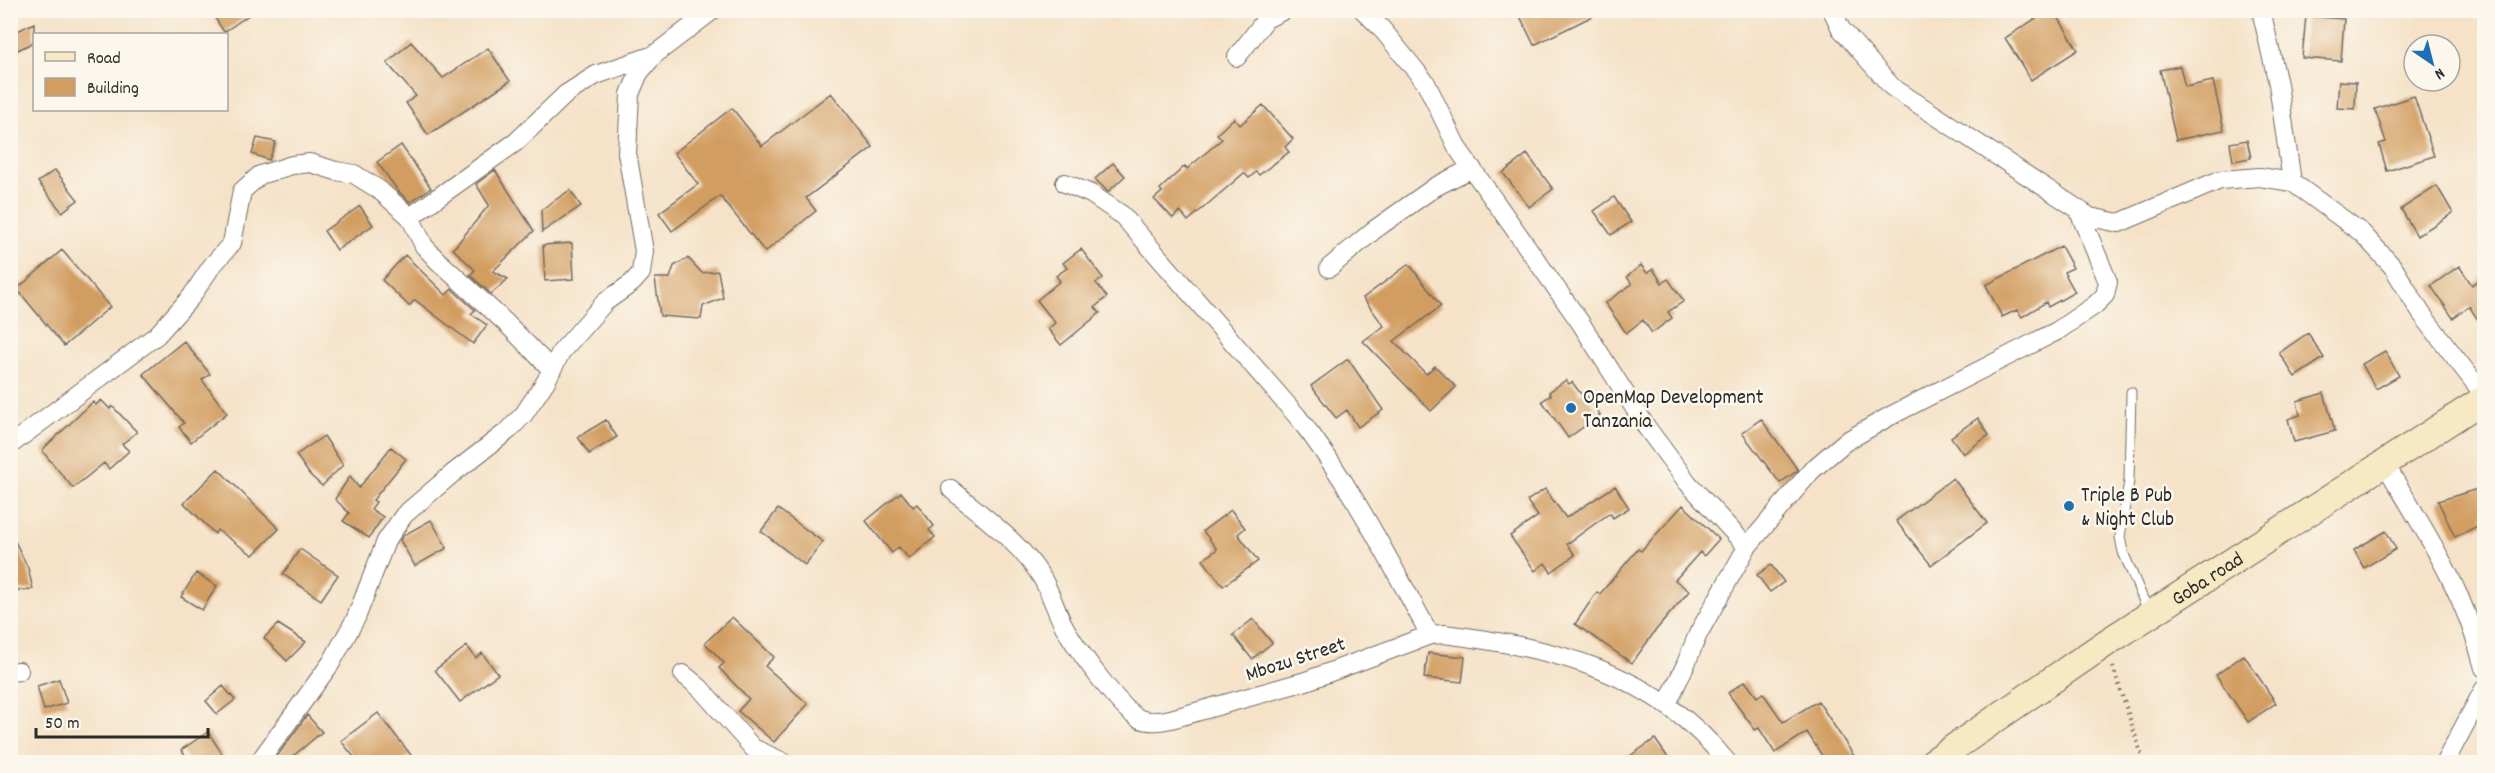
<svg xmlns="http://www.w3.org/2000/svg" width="2495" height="773" font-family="Dekko,sans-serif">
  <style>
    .building { fill: #d29d61 }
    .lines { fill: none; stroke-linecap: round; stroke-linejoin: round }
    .lane-casing { stroke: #726b62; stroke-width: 11 }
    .street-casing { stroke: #726b62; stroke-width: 20 }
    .secondary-casing { stroke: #726b62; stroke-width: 29 }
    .path { stroke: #726b62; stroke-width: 4; stroke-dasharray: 1.5 4.5; stroke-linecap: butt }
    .lane { stroke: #fff; stroke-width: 9 }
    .street { stroke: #fff; stroke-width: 18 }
    .secondary { stroke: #f6e9c3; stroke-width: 27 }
    .poi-dot { fill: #1f6fb2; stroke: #fbf7ec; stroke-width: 2 }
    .labels { text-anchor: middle; stroke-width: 5; stroke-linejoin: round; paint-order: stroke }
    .poi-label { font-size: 21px; fill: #2b2b2b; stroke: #fbf7ec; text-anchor: start }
    .street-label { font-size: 21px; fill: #2b2b2b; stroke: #fbf7ec }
  </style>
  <rect width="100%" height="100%" fill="#fbf7ec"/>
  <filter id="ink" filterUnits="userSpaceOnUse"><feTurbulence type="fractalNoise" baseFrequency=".0167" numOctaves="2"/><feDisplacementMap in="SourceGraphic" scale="12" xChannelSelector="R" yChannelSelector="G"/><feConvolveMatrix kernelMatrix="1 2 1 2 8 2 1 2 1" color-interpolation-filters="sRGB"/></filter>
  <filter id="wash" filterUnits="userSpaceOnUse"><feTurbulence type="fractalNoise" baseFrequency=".008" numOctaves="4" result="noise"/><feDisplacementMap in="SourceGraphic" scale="24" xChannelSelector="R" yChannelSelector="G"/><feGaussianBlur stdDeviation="1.35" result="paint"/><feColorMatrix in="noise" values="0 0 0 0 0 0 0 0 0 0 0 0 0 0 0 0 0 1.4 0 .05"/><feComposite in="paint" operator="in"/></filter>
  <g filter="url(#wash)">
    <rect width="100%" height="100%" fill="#f5e2c8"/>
    <g id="blocks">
      <path class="building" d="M 210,10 L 256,10 L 224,32 Z
        M 1517,10 L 1605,10 L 1534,45 Z
        M 2049,10 L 2054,10 L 2078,50 L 2031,80 L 2005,38 Z
        M 2306,16 L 2344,19 L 2341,61 L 2302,58 Z
        M 34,23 L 34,42 L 18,50 L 11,34 Z
        M 411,42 L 443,78 L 488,48 L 510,81 L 428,135 L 406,103 L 416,96 L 387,63 Z
        M 2180,66 L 2185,87 L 2213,81 L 2224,130 L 2176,140 L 2160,70 Z
        M 2339,81 L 2356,82 L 2355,109 L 2337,108 Z
        M 831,93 L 873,147 L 806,198 L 816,211 L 765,252 L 720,196 L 672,231 L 659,213 L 698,184 L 674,153 L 732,108 L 762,146 Z
        M 2414,96 L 2434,156 L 2387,171 L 2379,144 L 2386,142 L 2375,109 Z
        M 1263,105 L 1293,139 L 1285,147 L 1289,152 L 1259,175 L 1256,172 L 1249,178 L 1244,173 L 1188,221 L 1180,211 L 1173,218 L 1154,199 L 1162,192 L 1160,189 L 1185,166 L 1187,169 L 1222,139 L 1217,134 L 1234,118 L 1240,125 Z
        M 257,138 L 276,142 L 269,160 L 252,154 Z
        M 2247,140 L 2251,158 L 2233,161 L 2230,143 Z
        M 401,145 L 431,188 L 410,202 L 398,191 L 377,162 Z
        M 1527,154 L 1553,189 L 1529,207 L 1503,173 Z
        M 1113,163 L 1125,176 L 1108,192 L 1095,179 Z
        M 55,170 L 78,200 L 62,212 L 38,182 Z
        M 495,170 L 534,231 L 493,271 L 508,279 L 491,294 L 470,275 L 475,270 L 453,249 L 489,205 L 476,184 Z
        M 2437,186 L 2453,213 L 2417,236 L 2401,209 Z
        M 570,190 L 581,206 L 542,232 L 541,210 Z
        M 1614,197 L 1631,222 L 1611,235 L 1594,211 Z
        M 360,206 L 373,225 L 337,250 L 324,231 Z
        M 572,243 L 574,279 L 545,281 L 543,245 Z
        M 2061,246 L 2073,268 L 2064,272 L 2075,292 L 2048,307 L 2046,302 L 2022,317 L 2017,310 L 2002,317 L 1986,285 Z
        M 1081,249 L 1103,278 L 1096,283 L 1107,297 L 1095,307 L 1100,313 L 1061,345 L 1048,329 L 1055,323 L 1037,300 L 1060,281 L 1056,276 L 1067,268 L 1063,263 Z
        M 62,250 L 110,307 L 64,346 L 17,289 Z
        M 405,255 L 446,295 L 452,289 L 475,310 L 471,314 L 487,325 L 473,344 L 415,300 L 409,306 L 382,280 Z
        M 688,258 L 702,273 L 718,271 L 723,298 L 703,306 L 701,319 L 660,316 L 655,278 L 670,278 L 674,266 Z
        M 1409,264 L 1441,306 L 1394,341 L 1426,374 L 1435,366 L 1456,387 L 1431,411 L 1363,341 L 1384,326 L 1363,298 Z
        M 1641,265 L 1647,273 L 1653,269 L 1662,283 L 1668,279 L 1684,301 L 1668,312 L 1672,318 L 1652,333 L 1643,320 L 1626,333 L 1605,303 L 1632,284 L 1627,277 Z
        M 2459,266 L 2472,285 L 2484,276 L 2484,329 L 2469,306 L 2453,318 L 2431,286 Z
        M 2308,333 L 2324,358 L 2295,377 L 2279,353 Z
        M 184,341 L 210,374 L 202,380 L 227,413 L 191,442 L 179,427 L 184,423 L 143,374 Z
        M 2385,351 L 2399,376 L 2376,389 L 2362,364 Z
        M 1348,359 L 1383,410 L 1358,427 L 1347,410 L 1336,418 L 1311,386 Z
        M 1566,380 L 1569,384 L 1572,382 L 1581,394 L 1584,392 L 1600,415 L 1568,438 L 1542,401 L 1551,395 L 1549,392 Z
        M 2324,393 L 2335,431 L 2294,442 L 2288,419 L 2300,415 L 2297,401 Z
        M 101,400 L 110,409 L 112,406 L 137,432 L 122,444 L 129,451 L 109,469 L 104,463 L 73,488 L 43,452 L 43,449 L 93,402 L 96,405 Z
        M 1978,418 L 1989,435 L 1963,454 L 1951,437 Z
        M 1761,419 L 1798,470 L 1780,483 L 1742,433 Z
        M 606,420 L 617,437 L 589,454 L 578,437 Z
        M 324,436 L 343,465 L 322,486 L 310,475 L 296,455 Z
        M 391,447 L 406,459 L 373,500 L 376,502 L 371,509 L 383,517 L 369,538 L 343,521 L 349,513 L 335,499 L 350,476 L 359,488 Z
        M 218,469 L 279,529 L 253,555 L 217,530 L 215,534 L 184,503 Z
        M 1953,478 L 1987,523 L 1931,565 L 1896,521 Z
        M 1615,486 L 1629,508 L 1613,518 L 1610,513 L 1567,544 L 1575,555 L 1551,572 L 1545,563 L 1535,571 L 1510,536 L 1538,516 L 1527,501 L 1545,489 L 1566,518 Z
        M 2484,487 L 2484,523 L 2455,537 L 2438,501 Z
        M 901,492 L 913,507 L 917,504 L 934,526 L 929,530 L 935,537 L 909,559 L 899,547 L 892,553 L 866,521 Z
        M 1683,505 L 1719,539 L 1704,556 L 1700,552 L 1675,580 L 1689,591 L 1656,630 L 1632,663 L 1575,624 L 1597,592 L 1600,594 L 1638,549 L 1641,551 Z
        M 778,509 L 823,542 L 805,565 L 761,531 Z
        M 1231,510 L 1245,528 L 1238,534 L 1258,561 L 1223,586 L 1203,560 L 1217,549 L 1203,531 Z
        M 431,520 L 447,548 L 415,566 L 400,540 L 404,535 Z
        M 10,531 L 28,568 L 33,589 L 10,591 Z
        M 2386,531 L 2396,549 L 2364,568 L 2354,550 Z
        M 300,549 L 338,575 L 321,600 L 283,574 Z
        M 1771,565 L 1784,582 L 1770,592 L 1757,575 Z
        M 196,573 L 217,586 L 202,610 L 181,597 Z
        M 732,617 L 774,657 L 765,666 L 808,704 L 774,742 L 738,711 L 749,699 L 719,668 L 724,663 L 705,643 Z
        M 1253,619 L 1272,643 L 1252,659 L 1233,635 Z
        M 278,624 L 306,642 L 287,661 L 264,638 Z
        M 467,646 L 476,658 L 482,653 L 498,674 L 460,702 L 435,670 Z
        M 1428,653 L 1465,657 L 1462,682 L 1424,678 Z
        M 2244,655 L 2276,703 L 2248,722 L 2216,675 Z
        M 59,679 L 67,703 L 44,710 L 37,686 Z
        M 1745,681 L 1757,697 L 1763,693 L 1783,722 L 1818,701 L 1858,762 L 1826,762 L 1807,732 L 1775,753 L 1759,728 L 1755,730 L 1728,693 Z
        M 223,686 L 235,700 L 217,714 L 206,701 Z
        M 378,713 L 411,755 L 401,762 L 358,762 L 341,741 Z
        M 307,715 L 322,732 L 286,762 L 273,762 Z
        M 208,732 L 223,755 L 212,762 L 190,762 L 181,750 Z
        M 1655,739 L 1671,762 L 1621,762 Z"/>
    </g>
  </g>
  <g filter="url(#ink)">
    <use href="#blocks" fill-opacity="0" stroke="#726b62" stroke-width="1.5"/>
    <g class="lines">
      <defs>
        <path id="lane" d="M 2131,392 L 2129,481 L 2120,537 L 2123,552 L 2149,613"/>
        <path id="street" d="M 1363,10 L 1381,28 L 1426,83 L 1458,149 L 1580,322 L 1647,428 L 1688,483 L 1747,547
          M 1832,10 L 1841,29 L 1892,87 L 2090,217 L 2119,223 L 2220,180 L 2260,177 L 2292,182 L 2362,233 L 2393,267 L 2421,313 L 2484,395
          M 2261,10 L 2278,84 L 2292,182
          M 1237,57 L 1266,19 L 1284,10
          M 1065,183 L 1091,194 L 1122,215 L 1297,416 C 1351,484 1389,560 1430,635
          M 410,217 L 516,142 L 566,94 L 596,75 L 654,55
          M 1329,268 L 1374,230 L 1435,187 L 1472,168
          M 10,445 L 157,335 L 191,297 L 211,267 L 232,243 L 242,191 L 260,175 L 292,165 L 310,163 L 336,171 L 354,174 L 378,189 L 410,217 L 424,246 L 437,260 L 506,323 L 552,370
          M 2385,464 C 2426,533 2464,589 2484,668
          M 951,489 C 982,516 1020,542 1042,578 C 1051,593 1056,612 1065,628 C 1076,647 1121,711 1140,719 C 1150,723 1161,721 1171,719 L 1306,681 L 1430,635 L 1444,634 C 1554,648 1654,671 1727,762
          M 10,672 L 19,671
          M 683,674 L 700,688 L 753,748 L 783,762
          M 1667,704 L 1685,666 L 1698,634 L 1747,547 L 1812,470 L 1845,442 L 1890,416 L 2057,331 L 2095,305 L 2105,295 L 2108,282 L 2078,209
          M 259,762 L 331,663 L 356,618 L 386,541 L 404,515 L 452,474 L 509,430 L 524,414 L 546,381 L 561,352 L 605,302 L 632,283 L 641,273 L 644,251 L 627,153 L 630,94 L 639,73 L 654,55 L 713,10
          M 2445,762 L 2484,689"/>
        <g id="secondary">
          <path id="s1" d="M 1933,762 L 2106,643 L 2484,399"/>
        </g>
      </defs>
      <use href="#lane" class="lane-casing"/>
      <use href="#street" class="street-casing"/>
      <use href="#secondary" class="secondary-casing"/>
      <path class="path" d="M 2113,667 L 2144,762"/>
      <use href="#lane" class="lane"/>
      <use href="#street" class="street"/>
      <use href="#secondary" class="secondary"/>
    </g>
  </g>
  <g class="poi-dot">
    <circle cx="1571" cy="408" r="6"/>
    <circle cx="2069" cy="506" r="6"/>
  </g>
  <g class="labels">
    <g class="poi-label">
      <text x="1583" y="403">OpenMap Development<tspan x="1583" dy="24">Tanzania</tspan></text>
      <text x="2081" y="501">Triple B Pub<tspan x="2081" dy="24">&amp; Night Club</tspan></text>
    </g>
    <g class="street-label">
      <text dy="7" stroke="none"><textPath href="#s1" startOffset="330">Goba road</textPath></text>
      <text transform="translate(1295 658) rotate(-18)" y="7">Mbozu Street</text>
    </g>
  </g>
  <rect width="2495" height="773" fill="none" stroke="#fbf7ec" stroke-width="36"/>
  <rect x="33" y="33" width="195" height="78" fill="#fbf7ec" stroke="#a8a59f" stroke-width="1.5"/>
  <rect x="45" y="52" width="30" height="9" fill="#f6e9c3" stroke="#a8a59f" stroke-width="1.5"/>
  <text x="87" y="63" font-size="18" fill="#2b2b2b">Road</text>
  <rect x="45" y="78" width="30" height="18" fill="#d29d61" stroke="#a8a59f" stroke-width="1.5"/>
  <text x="87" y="93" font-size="18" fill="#2b2b2b">Building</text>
  <g transform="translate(2432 63) rotate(145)"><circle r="28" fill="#fbf7ec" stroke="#a8a59f" stroke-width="1.5"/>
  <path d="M0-4.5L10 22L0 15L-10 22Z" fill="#1f6fb2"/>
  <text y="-9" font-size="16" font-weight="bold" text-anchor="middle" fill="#2b2b2b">N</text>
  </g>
  <path d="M36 728v9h172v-9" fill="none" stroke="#2b2b2b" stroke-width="3"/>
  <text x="45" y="728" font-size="18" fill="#2b2b2b" stroke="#fbf7ec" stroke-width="4.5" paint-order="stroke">50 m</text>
</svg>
